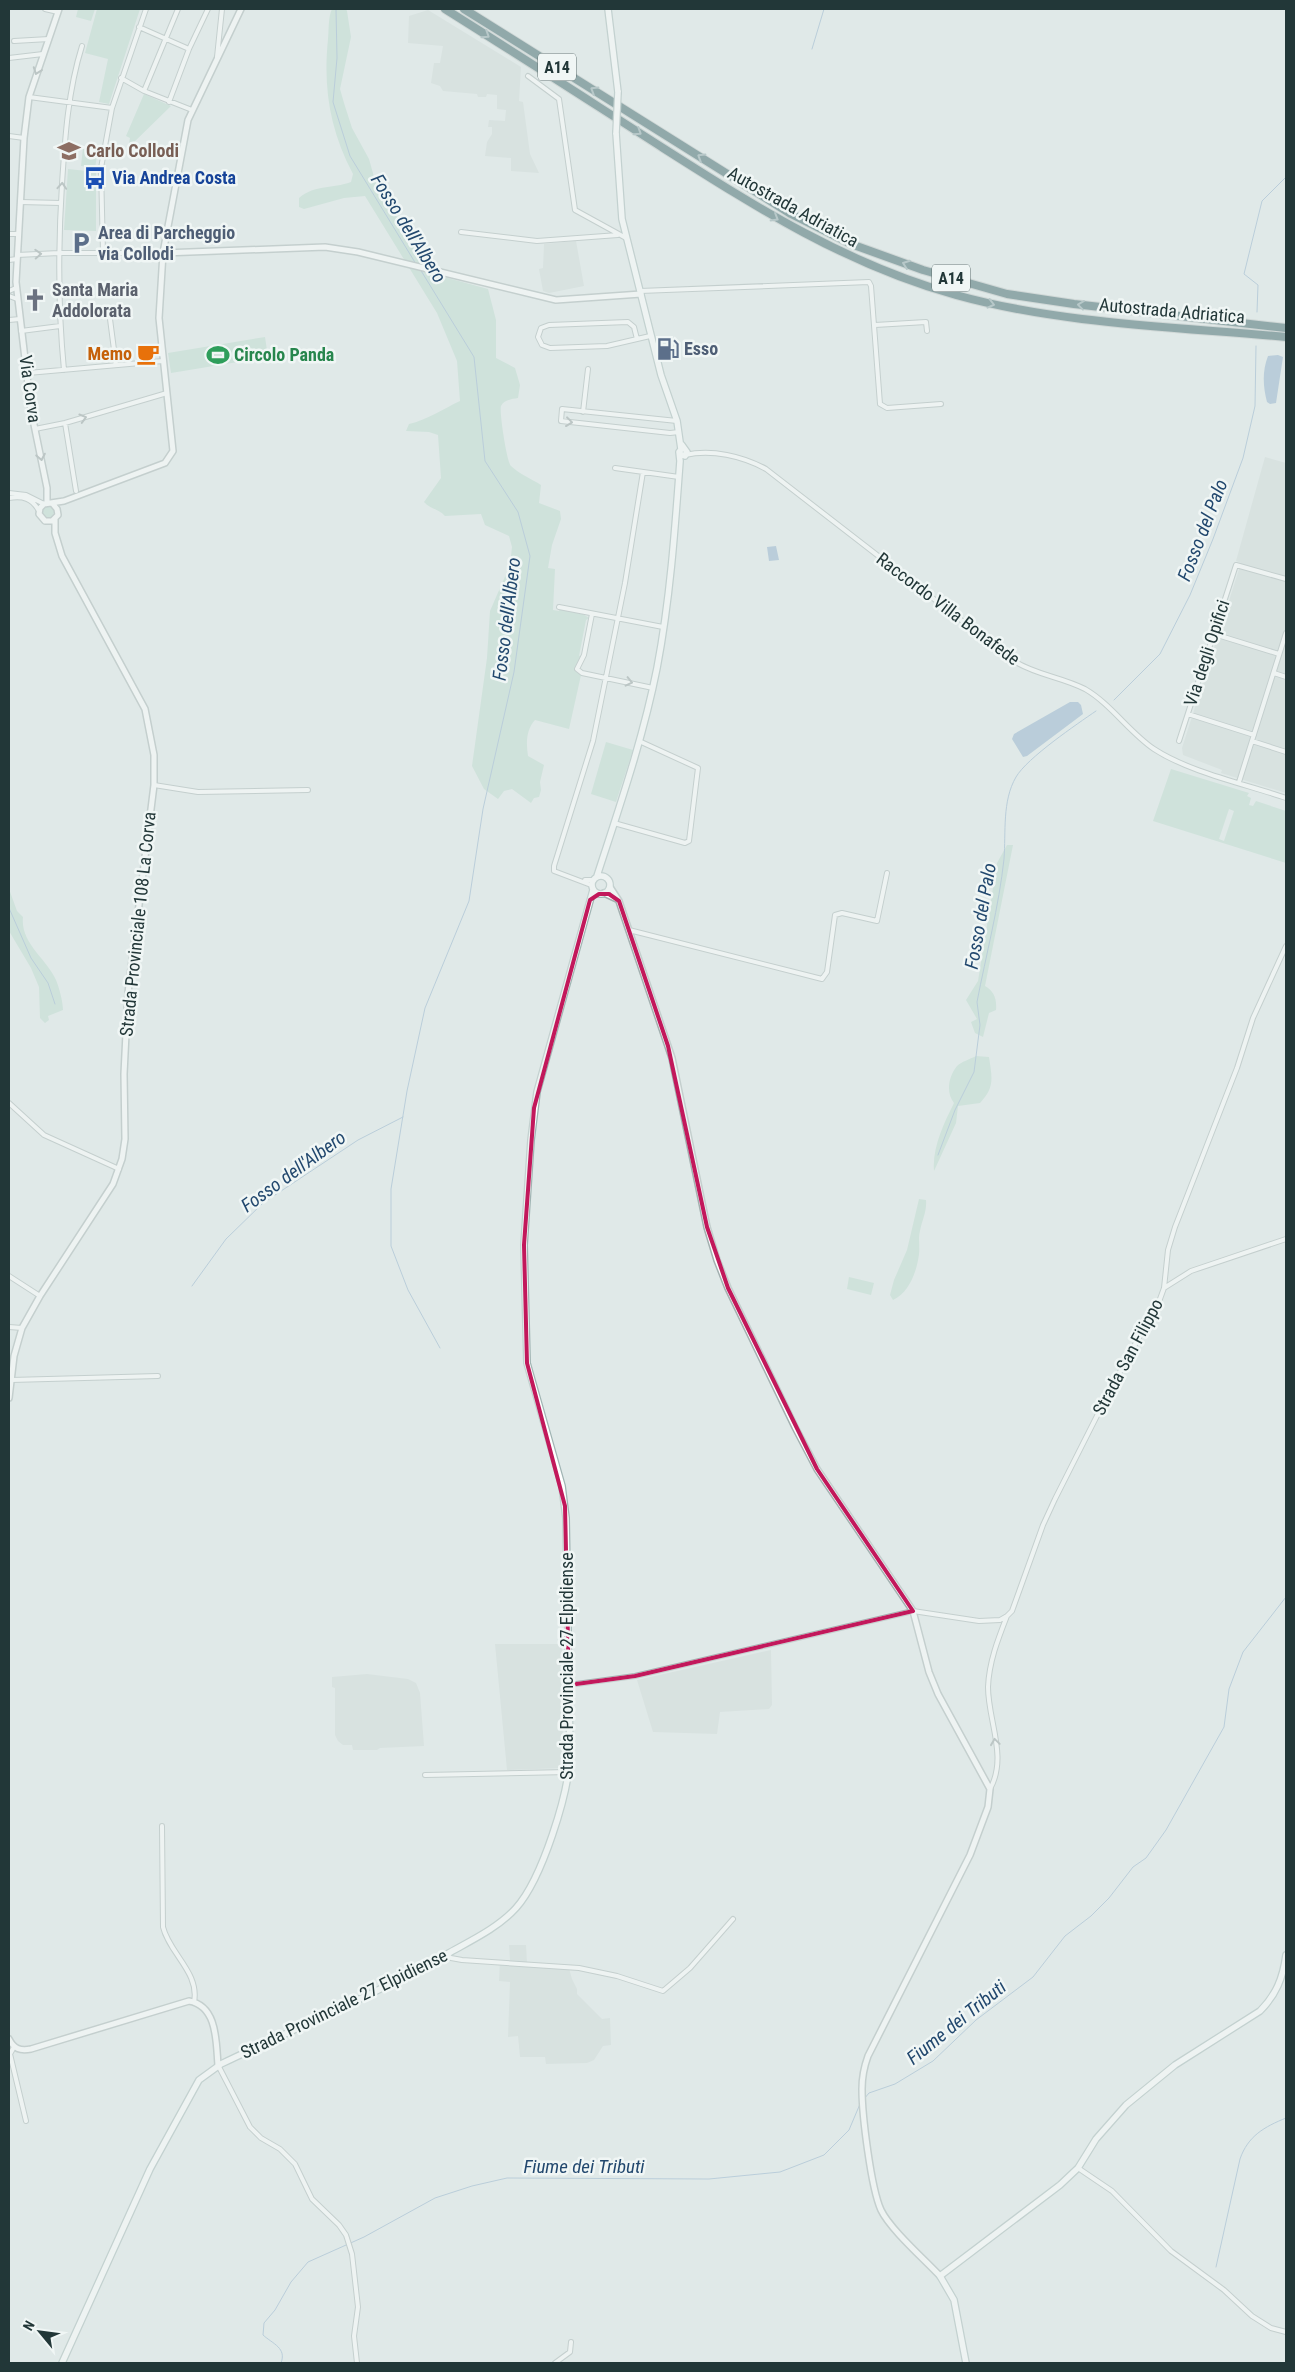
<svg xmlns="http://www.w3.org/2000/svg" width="1295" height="2372" font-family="'Roboto Condensed',sans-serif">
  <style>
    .built { fill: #ced9d8 }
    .green { fill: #bad9cd; fill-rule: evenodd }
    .water { fill: #8cacca }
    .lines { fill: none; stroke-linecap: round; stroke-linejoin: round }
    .stream { stroke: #8cacca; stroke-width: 1 }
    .minor-casing { stroke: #a3b0b0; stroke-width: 6 }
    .tertiary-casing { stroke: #a3b0b0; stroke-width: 8 }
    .secondary-casing { stroke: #a0b4b3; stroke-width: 8 }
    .motorway-casing { stroke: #bdc3c3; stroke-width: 10 }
    .minor { stroke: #fff; stroke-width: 4 }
    .tertiary { stroke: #fff; stroke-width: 5 }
    .secondary { stroke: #fff; stroke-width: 5.5 }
    .motorway { stroke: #315b61; stroke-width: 8 }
    .secondary-bridge-casing { stroke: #a0b4b3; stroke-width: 8; stroke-linecap: butt }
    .secondary-bridge { stroke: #fff; stroke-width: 5.5 }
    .oneway { stroke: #87a1a4 }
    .oneway2 { stroke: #909b9c }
    .marked { fill: none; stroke: #c2185b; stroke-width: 4; stroke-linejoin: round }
    .labels { text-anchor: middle; stroke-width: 5; stroke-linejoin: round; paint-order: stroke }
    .shield { fill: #f0f6f5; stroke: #607071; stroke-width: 1 }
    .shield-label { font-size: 16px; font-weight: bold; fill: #223738 }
    .education-label { font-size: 18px; font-weight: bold; fill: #785e54; stroke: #f0f6f5; text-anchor: start }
    .transit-label { font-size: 18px; font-weight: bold; fill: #164399; stroke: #f0f6f5; text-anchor: start }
    .street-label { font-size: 18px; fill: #223738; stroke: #f0f6f5 }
    .service-label { font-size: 18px; font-weight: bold; fill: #4e5e75; stroke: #f0f6f5; text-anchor: start }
    .worship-label { font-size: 18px; font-weight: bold; fill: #5b616d; stroke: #f0f6f5; text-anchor: start }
    .food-label { font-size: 18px; font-weight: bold; fill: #c56008; stroke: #f0f6f5; text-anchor: end }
    .leisure-label { font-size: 18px; font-weight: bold; fill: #27864d; stroke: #f0f6f5; text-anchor: start }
    .water-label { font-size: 19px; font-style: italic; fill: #22486e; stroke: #f0f6f5 }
  </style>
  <rect width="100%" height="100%" fill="#e0e9e8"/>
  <path class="built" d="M 428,10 L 521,67 L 519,101 L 523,102 L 530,154 L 539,173 L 511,171 L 511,158 L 485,156 L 487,142 L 492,134 L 492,127 L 488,127 L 489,120 L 505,121 L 506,110 L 497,109 L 497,95 L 487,94 L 486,97 L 478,97 L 477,94 L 443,91 L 440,86 L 431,83 L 434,63 L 440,63 L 443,46 L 408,43 L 409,16 Z
    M 576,241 L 584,286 L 549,293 L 543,291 L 539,269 L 543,268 L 544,244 Z
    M 1265,457 L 1286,463 L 1286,793 L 1221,773 L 1222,770 L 1183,755 L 1182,748 L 1241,563 L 1236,561 Z
    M 495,1644 L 562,1644 L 563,1768 L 507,1770 Z
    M 771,1650 L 772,1705 L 769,1709 L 720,1712 L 717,1734 L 653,1732 L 637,1680 Z
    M 367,1674 L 408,1679 L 416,1683 L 420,1693 L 424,1746 L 380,1748 L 377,1750 L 353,1750 L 352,1745 L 343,1745 L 338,1741 L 335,1735 L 335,1688 L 332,1687 L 332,1677 Z
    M 509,1945 L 526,1945 L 527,1963 L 568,1965 L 572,1979 L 577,1989 L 577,1994 L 602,2019 L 610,2018 L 611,2045 L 603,2046 L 594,2060 L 587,2063 L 546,2064 L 545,2057 L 520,2057 L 518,2036 L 508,2037 L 510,1982 L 499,1981 L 500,1960 L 510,1960 Z"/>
  <path class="green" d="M 78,9 L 95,9 L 91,21 L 76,17 Z
    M 97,9 L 140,9 L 109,104 L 99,102 L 108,59 L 85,53 Z
    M 332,9 L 346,9 L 347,11 L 351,37 L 340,89 L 344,103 L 352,128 L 369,159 L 376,184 L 433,274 L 488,289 L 496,320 L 496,358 L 515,368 L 520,385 L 518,398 C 511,399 504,400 501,406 C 499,411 507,463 511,466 C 519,474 532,479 541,485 L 539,503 L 560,511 L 561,519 L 552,545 L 548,568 L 555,569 L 553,610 L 559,611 L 560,608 L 583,614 L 589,618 L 586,620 L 579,656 L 582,655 L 575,670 L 581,675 L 569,729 L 535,720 C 526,730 526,743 528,756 L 544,765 L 540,782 L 541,790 L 539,797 L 534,798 L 531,803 L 512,789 L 504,791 L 498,799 L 484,789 L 472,766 L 487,658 L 490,611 L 510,565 L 512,547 L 509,536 L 485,525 L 481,514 L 445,516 C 439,509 430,509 424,502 L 441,478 L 438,435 L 429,432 L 406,431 L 409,424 C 427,420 443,409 460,401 L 457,361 L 437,313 L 365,196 L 344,198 L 304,209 L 299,207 L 299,198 C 316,184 332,189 351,182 L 353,174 C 330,130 323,89 328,39 C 329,30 328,17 332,9 Z
    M 144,94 L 171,106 L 128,148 L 130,138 L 126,136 Z
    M 83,148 L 98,150 L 95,168 L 81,166 Z
    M 68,169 L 96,172 L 96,231 L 64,230 Z
    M 265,337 L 268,357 L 171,373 L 168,353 Z
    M42 512a6 6 0 1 1 12 0a6 6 0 1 1-12 0Z
    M 606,742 L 633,750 L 616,802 L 591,794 Z
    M 1171,769 L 1249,793 L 1247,796 L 1251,798 L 1249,805 L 1253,806 L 1256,801 L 1286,811 L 1286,863 L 1153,821 ZM 1229,809 L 1234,811 L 1224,841 L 1219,839 Z
    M 1007,845 L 1013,845 L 985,986 C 994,991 997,999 996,1010 L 989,1013 L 983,1037 L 975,1033 L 971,1022 L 977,1019 L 966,1000 L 978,981 L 997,863 Z
    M 9,889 L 17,911 L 23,917 C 20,943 47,959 56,980 C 59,987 63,1002 63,1010 L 48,1016 L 49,1020 L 45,1023 L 40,1018 L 39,987 L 31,968 L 9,931 Z
    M 976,1056 L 989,1057 C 992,1078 995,1087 980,1103 L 958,1106 L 956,1123 L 934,1171 C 932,1148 944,1123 954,1103 C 946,1093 948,1077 957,1066 C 961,1062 970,1059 976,1056 Z
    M 919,1199 L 926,1200 C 927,1212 922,1220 920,1231 C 918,1238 920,1247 919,1254 C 917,1271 909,1293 893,1300 L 890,1295 L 894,1280 L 907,1250 Z
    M 849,1277 L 874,1283 L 871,1295 L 847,1289 Z"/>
  <path class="water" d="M 1278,355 L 1283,357 L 1276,403 L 1270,404 L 1267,402 C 1263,387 1262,371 1268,356 Z
    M 776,546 L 779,560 L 769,561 L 767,547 Z
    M 1070,702 L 1078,702 L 1081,705 L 1083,714 L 1027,756 L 1023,757 L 1012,739 L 1014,734 Z"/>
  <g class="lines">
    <path class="stream" d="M 336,9 L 337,58 L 333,102 L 350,156 L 416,264
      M 812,49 L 824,9
      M 420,269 L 474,357 L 485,461 L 518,512 L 530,556 L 514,672 L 483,809 L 469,901 L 425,1008 L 407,1091 L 391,1189 L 391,1246 L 408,1290 L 440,1348
      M 1257,312 L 1258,285 L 1244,274 L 1262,201 L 1286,177
      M 1114,700 L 1160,654 L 1190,595 L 1213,539 L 1243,458 L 1255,406 L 1256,346
      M 9,908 L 31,958 L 48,983 L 55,1004
      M 938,1155 L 955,1110 L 974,1072 L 980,1025 L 977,1002 C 986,955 999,906 1004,859 C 1006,832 1002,801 1016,777 C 1027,758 1077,724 1096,711
      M 192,1286 L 226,1239 L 263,1203 L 358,1140 L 403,1117
      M 864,2099 L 869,2093 L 895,2084 L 933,2061 L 976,2020 L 1033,1977 L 1065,1936 L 1091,1916 L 1109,1898 L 1133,1867 L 1146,1858 L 1166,1830 L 1224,1727 L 1229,1689 L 1243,1652 L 1286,1597
      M 1216,2267 L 1240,2159 C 1248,2136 1264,2127 1286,2118
      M 281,2363 C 287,2348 273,2344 263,2335 L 264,2323 L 275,2310 L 291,2282 L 308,2262 L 364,2237 L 435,2198 L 472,2186 L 507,2178 L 709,2179 L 780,2172 L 824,2155 L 849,2130 L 860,2104"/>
    <defs>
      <path id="minor" d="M 45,9 L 58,12
        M 139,27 L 189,49
        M 14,41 L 49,39
        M 217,57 L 222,9
        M 9,58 L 43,54
        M 528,76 L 559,99 L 575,210 L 626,238
        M 121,78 L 144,91 L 192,110
        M 144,91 L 178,9
        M 29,97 L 112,108
        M 169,102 L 189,49 L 208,9
        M 9,136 L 24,138
        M 20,202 L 61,203
        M 461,232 L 537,241 L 618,235
        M 9,234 L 17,234
        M 103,253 L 101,168 L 112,108 L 146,9
        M 17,255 L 59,253 L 163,253
        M 9,260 L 17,259
        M 9,291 L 16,288
        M 640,291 L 869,282 L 871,286 L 880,404 L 887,408 L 941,404
        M 9,296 L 17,299
        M 110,319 L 116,365
        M 9,320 L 20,319
        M 875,325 L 926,322 L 927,331
        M 21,331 L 60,326
        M 637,339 L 634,327 L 628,322 L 549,325 L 541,328 L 538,337 L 542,345 L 550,348 L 607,346 L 650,336
        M 64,370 C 58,308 58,247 62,184 C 65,137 68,91 82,46
        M 28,373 L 163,361
        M 583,412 L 588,369
        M 677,421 L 562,409 L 561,421 L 670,433 L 679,432
        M 65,423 L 76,491
        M 35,429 L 65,423 L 167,393
        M 685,455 C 712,449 742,456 766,469 L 1014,661 C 1036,675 1062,677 1085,689 C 1111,704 1129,732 1154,749 C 1189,772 1245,784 1286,798
        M 615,468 L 679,477
        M 9,493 L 26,495 L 44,504
        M 9,498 C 23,496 32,498 39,511
        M 559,607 L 663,627
        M 592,614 L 584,655 L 577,669 L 582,673 L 653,688
        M 1214,634 L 1279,654
        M 1274,673 L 1286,677
        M 1188,714 L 1254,735
        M 1179,741 L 1236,565 L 1286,579
        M 1252,741 L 1286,752
        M 1239,782 L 1286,633
        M 154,785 L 198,792 L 308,790
        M 614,823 L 685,843 L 689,841 L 698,768 L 639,741
        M 585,880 L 593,880
        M 591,885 L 554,871 L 554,866 L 593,741 L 625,583 L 643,472
        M 629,930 L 822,979 L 827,972 L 835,915 L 842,913 L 877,921 L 887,873
        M 9,1103 L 44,1135 L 119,1169
        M 9,1276 L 40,1296
        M 1164,1288 L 1191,1271 L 1286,1239
        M 9,1327 L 22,1328
        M 11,1380 L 158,1376
        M 569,1685 L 635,1676 L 913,1611 L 979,1621 L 1000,1620 L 1007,1616 L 1012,1611 L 1043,1525 L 1055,1499 L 1110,1390 L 1160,1299 L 1164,1288 L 1168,1250 L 1175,1227 L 1237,1068 L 1253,1018 L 1286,946
        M 425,1775 L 569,1772
        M 990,1789 C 1008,1757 988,1721 988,1687 C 989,1662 998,1639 1007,1616
        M 162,1826 L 163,1927 C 169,1953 200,1973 194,2002
        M 446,1954 L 451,1958 L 462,1960 L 579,1968 L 617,1976 L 663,1991 L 690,1968 L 733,1919
        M 14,2047 L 10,2054 L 26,2121
        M 218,2065 L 250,2127 L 261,2138 L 280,2149 L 295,2164 L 312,2199 L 339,2225 L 346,2235 L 352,2254 L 358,2307 L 354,2336 L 357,2363
        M 1078,2168 L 1112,2191 L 1171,2251 L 1224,2290 L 1252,2316 L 1271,2328 L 1286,2332
        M 555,2363 L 570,2352 L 571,2342"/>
      <path id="tertiary" d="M 163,253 L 325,247 L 358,252 L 556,300 L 641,294
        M 47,503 L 47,488 L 31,410 L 16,282 L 24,138 L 29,97 L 59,9
        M 52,503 L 57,509 L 58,515 L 52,521 L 45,521 L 39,514 L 40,508 L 44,504 L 64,501 L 165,463 L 173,451 L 159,318 L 163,253 L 188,120 L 241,9
        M 610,887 L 619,901 L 672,1058 L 707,1227 L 717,1260 L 728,1288 L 795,1427 L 817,1469 L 913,1611 L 929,1672 L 938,1694 L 990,1789 L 988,1807 L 970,1855 L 868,2056 C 864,2067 862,2077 862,2089 C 862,2115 871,2188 881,2210 C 890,2229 924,2259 940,2276
        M 604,893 L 617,899
        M 9,1398 L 14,1356 L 22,1328 L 40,1296 L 113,1184 L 122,1159 L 125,1139 L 124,1074 L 128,993 L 154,785 L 154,755 L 145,709 L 62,556 L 55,533 L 55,519
        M 9,2039 C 14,2049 20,2051 31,2049 L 189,2001 C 218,2006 216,2043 218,2065"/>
      <path id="secondary" d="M 608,9 L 618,92
        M 616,133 L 622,219 L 661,375 L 677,421 L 681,449
        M 680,454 L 685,456 L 687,452 L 682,445
        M592 885a9 9 0 1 1 18 0a9 9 0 1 1-18 0Z
        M 597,876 C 619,808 643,739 657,668 C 670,600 675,530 680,461 L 679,452 L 683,447
        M 62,2363 L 150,2169 L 199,2080 L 221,2064 C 296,2028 374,1995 447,1954 C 470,1941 498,1928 516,1908 C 542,1879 569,1793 570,1755 L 566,1518 L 562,1486 L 527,1363 L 524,1245 L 531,1140 L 537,1092 L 593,890
        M 966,2363 L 954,2300 L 940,2276 L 1060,2185 L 1078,2168 L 1096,2139 L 1126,2105 L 1175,2065 L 1260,2011 C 1276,1995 1283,1978 1286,1955"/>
      <path id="motorway" d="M 445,9 C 517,54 588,100 660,146 C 756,207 845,264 956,295 C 1060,324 1178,327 1286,337
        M 464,9 L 791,214 L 851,244 L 923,270 L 1007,294 L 1074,304 L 1286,328"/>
    </defs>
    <use href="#minor" class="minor-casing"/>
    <use href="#tertiary" class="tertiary-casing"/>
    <use href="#secondary" class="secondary-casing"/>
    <use href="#motorway" class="motorway-casing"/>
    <use href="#minor" class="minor"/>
    <use href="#tertiary" class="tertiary"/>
    <use href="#secondary" class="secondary"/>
    <use href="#motorway" class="motorway"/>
    <defs>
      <path id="secondary-bridge" d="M 616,133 L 618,92"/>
    </defs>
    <use href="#secondary-bridge" class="secondary-bridge-casing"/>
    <use href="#secondary-bridge" class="secondary-bridge"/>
  </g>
  <defs><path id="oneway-chevron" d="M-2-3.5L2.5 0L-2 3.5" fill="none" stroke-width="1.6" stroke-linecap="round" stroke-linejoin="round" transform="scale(1.25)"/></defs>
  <g class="oneway">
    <use href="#oneway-chevron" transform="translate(486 35) rotate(33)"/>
    <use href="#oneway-chevron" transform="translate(594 90) rotate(-148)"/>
    <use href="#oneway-chevron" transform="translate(638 132) rotate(33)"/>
    <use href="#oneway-chevron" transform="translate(701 157) rotate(-148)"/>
    <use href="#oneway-chevron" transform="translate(775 218) rotate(31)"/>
    <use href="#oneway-chevron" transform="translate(906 264) rotate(-160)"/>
    <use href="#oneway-chevron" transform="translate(991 304) rotate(14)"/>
    <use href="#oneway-chevron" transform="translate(1081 305) rotate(-173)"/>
  </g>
  <g class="oneway2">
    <use href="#oneway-chevron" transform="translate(37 71) rotate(110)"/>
    <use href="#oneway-chevron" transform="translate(62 186) rotate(-86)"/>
    <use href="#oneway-chevron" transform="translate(38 254) rotate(-3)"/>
    <use href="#oneway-chevron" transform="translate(83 418) rotate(-16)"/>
    <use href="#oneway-chevron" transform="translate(569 422) rotate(7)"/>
    <use href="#oneway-chevron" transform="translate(41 457) rotate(79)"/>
    <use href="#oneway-chevron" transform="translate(629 682) rotate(13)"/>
    <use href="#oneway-chevron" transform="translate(995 1742) rotate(-98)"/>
  </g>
  <path d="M0 0H1295V2372H0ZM 599,894 L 609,894 L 619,901 L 668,1046 L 707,1227 L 728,1288 L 817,1469 L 913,1611 L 635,1676 L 569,1685 L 565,1506 L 527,1363 L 524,1245 L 534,1108 L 590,900 Z" fill="#e0e9e8" fill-opacity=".55" fill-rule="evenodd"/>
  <path class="marked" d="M 599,894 L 609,894 L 619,901 L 668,1046 L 707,1227 L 728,1288 L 817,1469 L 913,1611 L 635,1676 L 569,1685 L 565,1506 L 527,1363 L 524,1245 L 534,1108 L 590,900 Z"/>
  <defs>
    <symbol id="school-bare" viewBox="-9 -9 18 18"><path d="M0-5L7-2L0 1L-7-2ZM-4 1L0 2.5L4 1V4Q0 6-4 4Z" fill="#8d6e63" stroke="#f0f6f5" stroke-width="2.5" paint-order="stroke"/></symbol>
    <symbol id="bus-bare" viewBox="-9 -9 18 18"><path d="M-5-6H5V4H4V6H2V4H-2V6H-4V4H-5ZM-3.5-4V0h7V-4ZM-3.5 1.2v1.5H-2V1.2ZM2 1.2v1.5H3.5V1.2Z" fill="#1a4fb4" stroke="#f0f6f5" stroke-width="2.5" paint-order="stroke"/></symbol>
    <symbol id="parking-bare" viewBox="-9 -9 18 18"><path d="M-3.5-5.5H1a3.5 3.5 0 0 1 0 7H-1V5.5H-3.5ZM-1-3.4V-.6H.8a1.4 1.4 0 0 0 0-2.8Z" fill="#5c6f8a" stroke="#f0f6f5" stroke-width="2.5" paint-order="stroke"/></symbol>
    <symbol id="church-bare" viewBox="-9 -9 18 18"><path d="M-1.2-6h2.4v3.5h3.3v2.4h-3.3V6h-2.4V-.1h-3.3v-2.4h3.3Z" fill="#6b7280" stroke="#f0f6f5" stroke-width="2.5" paint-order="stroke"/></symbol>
    <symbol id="fuel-bare" viewBox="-9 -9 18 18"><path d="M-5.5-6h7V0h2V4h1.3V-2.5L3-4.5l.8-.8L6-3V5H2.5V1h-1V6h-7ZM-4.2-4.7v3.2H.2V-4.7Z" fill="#5c6f8a" stroke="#f0f6f5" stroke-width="2.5" paint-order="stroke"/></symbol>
    <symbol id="cafe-bare" viewBox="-9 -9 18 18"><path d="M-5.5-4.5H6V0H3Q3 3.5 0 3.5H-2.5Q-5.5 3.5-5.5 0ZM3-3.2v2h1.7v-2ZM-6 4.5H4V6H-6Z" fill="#e8710a" stroke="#f0f6f5" stroke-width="2.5" paint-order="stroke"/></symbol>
    <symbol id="stadium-bare" viewBox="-9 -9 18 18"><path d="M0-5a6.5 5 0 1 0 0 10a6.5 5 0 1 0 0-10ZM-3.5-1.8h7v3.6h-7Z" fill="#2e9e5b" stroke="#f0f6f5" stroke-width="2.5" paint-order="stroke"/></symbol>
  </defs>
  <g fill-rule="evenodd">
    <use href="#school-bare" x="53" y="135" width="32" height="32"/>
    <use href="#bus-bare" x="79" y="162" width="32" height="32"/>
    <use href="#parking-bare" x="65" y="227" width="32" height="32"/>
    <use href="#church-bare" x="19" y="284" width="32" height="32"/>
    <use href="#fuel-bare" x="652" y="333" width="32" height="32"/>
    <use href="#cafe-bare" x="132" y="338" width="32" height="32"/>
    <use href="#stadium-bare" x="202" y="339" width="32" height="32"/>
  </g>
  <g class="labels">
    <g class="shield">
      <rect x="538" y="53.5" width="38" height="27" rx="4"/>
      <rect x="932" y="264.5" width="38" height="27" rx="4"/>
    </g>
    <g class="shield-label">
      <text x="557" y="73">A14</text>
      <text x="951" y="284">A14</text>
    </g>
    <g class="education-label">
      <text x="86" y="157">Carlo Collodi</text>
    </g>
    <g class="transit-label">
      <text x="112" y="184">Via Andrea Costa</text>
    </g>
    <g class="street-label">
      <text transform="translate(793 207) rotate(29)" y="6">Autostrada Adriatica</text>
      <text transform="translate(1172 311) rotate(5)" y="6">Autostrada Adriatica</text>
      <text transform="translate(30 389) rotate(82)" y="6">Via Corva</text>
      <text transform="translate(948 609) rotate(37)" y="6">Raccordo Villa Bonafede</text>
      <text transform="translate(1207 653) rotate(-72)" y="6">Via degli Opifici</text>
      <text transform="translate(138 924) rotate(-84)" y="6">Strada Provinciale 108 La Corva</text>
      <text transform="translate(1128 1357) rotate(-62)" y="6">Strada San Filippo</text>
      <text transform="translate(567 1666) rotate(-90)" y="6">Strada Provinciale 27 Elpidiense</text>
      <text transform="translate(344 2004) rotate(-26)" y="6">Strada Provinciale 27 Elpidiense</text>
    </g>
    <g class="service-label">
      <text x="98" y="239">Area di Parcheggio<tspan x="98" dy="21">via Collodi</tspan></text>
      <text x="684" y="355">Esso</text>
    </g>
    <g class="worship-label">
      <text x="52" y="296">Santa Maria<tspan x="52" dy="21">Addolorata</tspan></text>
    </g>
    <g class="food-label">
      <text x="132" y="360">Memo</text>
    </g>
    <g class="leisure-label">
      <text x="234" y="361">Circolo Panda</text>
    </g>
    <g class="water-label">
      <text transform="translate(409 228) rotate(58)" y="7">Fosso dell'Albero</text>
      <text transform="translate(1202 530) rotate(-69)" y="7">Fosso del Palo</text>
      <text transform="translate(506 619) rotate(-83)" y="7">Fosso dell'Albero</text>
      <text transform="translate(980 916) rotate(-80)" y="7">Fosso del Palo</text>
      <text transform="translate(293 1171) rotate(-36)" y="7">Fosso dell'Albero</text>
      <text transform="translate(956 2022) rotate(-39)" y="7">Fiume dei Tributi</text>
      <text x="584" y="2173">Fiume dei Tributi</text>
    </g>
  </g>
  <rect width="1295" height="2372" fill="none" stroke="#223738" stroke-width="20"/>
  <g transform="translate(40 2332) rotate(299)" stroke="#f0f6f5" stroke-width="4" paint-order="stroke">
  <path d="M0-4L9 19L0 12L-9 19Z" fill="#223738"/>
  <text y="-8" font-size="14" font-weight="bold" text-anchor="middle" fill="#223738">N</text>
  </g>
</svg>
